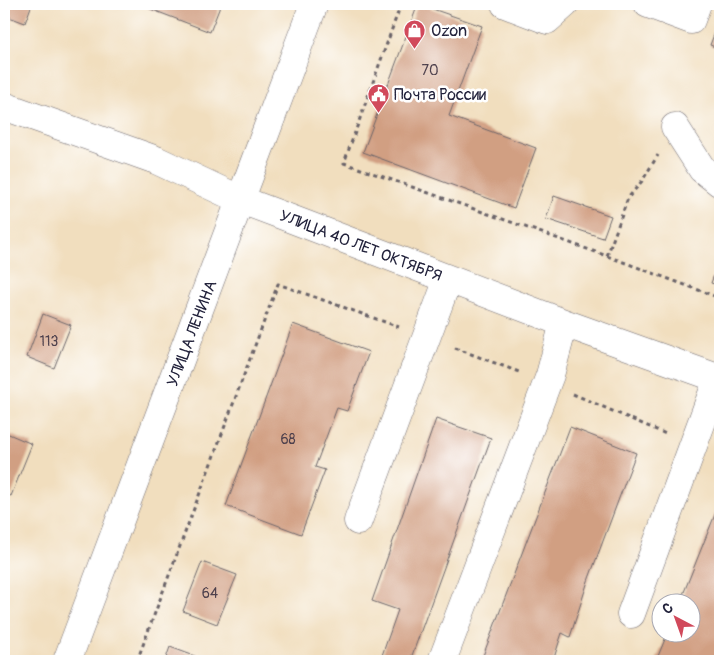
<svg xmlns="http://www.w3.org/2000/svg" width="724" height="665" font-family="Pangolin,sans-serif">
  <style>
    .building { fill: #d19f82 }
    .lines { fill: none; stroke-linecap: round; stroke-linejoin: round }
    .minor-casing { stroke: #6a6469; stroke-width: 29 }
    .path { stroke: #6a6469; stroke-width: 3; stroke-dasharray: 4 4; stroke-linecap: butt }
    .minor { stroke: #fff; stroke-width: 28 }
    .labels { text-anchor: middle; stroke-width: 5; stroke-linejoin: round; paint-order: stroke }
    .number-label { font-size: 14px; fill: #4e414d }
    .poi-label { font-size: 16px; fill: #22223b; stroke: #fff; text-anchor: start }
    .street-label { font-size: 16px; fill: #22223b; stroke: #fff }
  </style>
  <rect width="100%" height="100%" fill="#fff"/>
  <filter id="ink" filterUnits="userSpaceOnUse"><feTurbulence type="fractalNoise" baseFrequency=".02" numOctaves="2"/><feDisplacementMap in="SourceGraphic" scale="10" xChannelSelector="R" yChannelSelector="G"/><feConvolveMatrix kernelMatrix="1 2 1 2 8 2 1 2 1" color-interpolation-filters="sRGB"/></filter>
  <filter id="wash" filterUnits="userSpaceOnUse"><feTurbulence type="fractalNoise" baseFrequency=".0096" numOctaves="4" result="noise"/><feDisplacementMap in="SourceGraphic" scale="20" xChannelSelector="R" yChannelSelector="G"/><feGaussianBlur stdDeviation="1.12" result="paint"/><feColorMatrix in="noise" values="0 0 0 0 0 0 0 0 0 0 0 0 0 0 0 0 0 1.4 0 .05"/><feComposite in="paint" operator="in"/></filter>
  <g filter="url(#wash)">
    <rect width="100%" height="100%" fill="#f1debe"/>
    <g id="blocks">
      <path class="building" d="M 4,4 L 32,4 L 25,23 L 4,15 Z
        M 149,4 L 221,4 L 210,32 L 148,8 Z
        M 418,4 L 482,26 L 449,116 L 536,148 L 514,208 L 363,152 Z
        M 720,19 L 720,49 L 710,45 Z
        M 554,196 L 611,216 L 603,238 L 546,219 Z
        M 720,259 L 720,286 L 711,283 Z
        M 43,314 L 71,325 L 54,368 L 27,357 Z
        M 293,324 L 369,352 L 347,411 L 337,408 L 315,467 L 325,470 L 301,534 L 226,506 Z
        M 436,419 L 491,438 L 410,661 L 380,661 L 398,610 L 372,601 Z
        M 570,427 L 636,453 L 588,581 L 570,637 L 562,633 L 553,661 L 481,661 Z
        M 4,432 L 32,444 L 11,496 L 4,493 Z
        M 720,502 L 720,661 L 656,661 L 668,632 L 692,632 L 692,602 L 680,602 Z
        M 202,562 L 237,575 L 217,624 L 183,611 Z
        M 170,647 L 208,661 L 165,661 Z"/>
    </g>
  </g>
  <g filter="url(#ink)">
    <use href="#blocks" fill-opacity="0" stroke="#6a6469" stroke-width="1"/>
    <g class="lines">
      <defs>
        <path id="minor" d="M 505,4 L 547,20 L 565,4
          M 648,4 L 691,20 L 697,4
          M 4,106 L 156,160 L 241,200 L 281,215 L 564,323 L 720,379
          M 675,127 L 702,169 L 720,183
          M 358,521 L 448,279
          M 631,614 L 718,378
          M 67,661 L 314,4
          M 442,661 L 550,375 L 564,323"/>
      </defs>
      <use href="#minor" class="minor-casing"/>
      <path class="path" d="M 401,4 L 344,163 L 607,256 L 720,298
        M 607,256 L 628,198 L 642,181 L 658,155
        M 455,348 L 519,372
        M 573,394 L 666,434
        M 137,661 L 278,284 L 399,327"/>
      <use href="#minor" class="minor"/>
    </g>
  </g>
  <defs>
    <symbol id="shop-pin" viewBox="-11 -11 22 30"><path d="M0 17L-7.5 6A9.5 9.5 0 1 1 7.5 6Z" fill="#d1495b" stroke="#fff"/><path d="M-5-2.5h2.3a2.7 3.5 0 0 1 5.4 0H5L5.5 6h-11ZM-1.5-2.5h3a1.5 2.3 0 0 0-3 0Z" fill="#fff"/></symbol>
    <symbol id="civic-pin" viewBox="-11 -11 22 30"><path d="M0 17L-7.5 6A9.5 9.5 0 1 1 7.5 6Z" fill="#d1495b" stroke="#fff"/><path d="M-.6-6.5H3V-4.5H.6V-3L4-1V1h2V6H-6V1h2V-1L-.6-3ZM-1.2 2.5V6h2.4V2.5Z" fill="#fff"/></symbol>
  </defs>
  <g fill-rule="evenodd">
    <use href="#shop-pin" x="402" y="18" width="25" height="34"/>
    <use href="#civic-pin" x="366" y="82" width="25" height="34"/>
  </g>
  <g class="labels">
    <g class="number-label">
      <text x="430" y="75">70</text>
      <text x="49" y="346">113</text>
      <text x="288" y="444">68</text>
      <text x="210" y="598">64</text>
    </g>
    <g class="poi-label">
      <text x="431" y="36">Ozon</text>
      <text x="394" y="100">Почта России</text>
    </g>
    <g class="street-label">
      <text transform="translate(361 245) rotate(21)" y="6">УЛИЦА 40 ЛЕТ ОКТЯБРЯ</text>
      <text transform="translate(191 333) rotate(-69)" y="6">УЛИЦА ЛЕНИНА</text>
    </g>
  </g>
  <rect width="724" height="665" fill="none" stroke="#fff" stroke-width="20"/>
  <g transform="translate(676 618) rotate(319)"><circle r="24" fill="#ffffff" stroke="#a7a7b1"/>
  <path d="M0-4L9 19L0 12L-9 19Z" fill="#d1495b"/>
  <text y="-8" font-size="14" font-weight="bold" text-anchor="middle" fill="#22223b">С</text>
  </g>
</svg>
